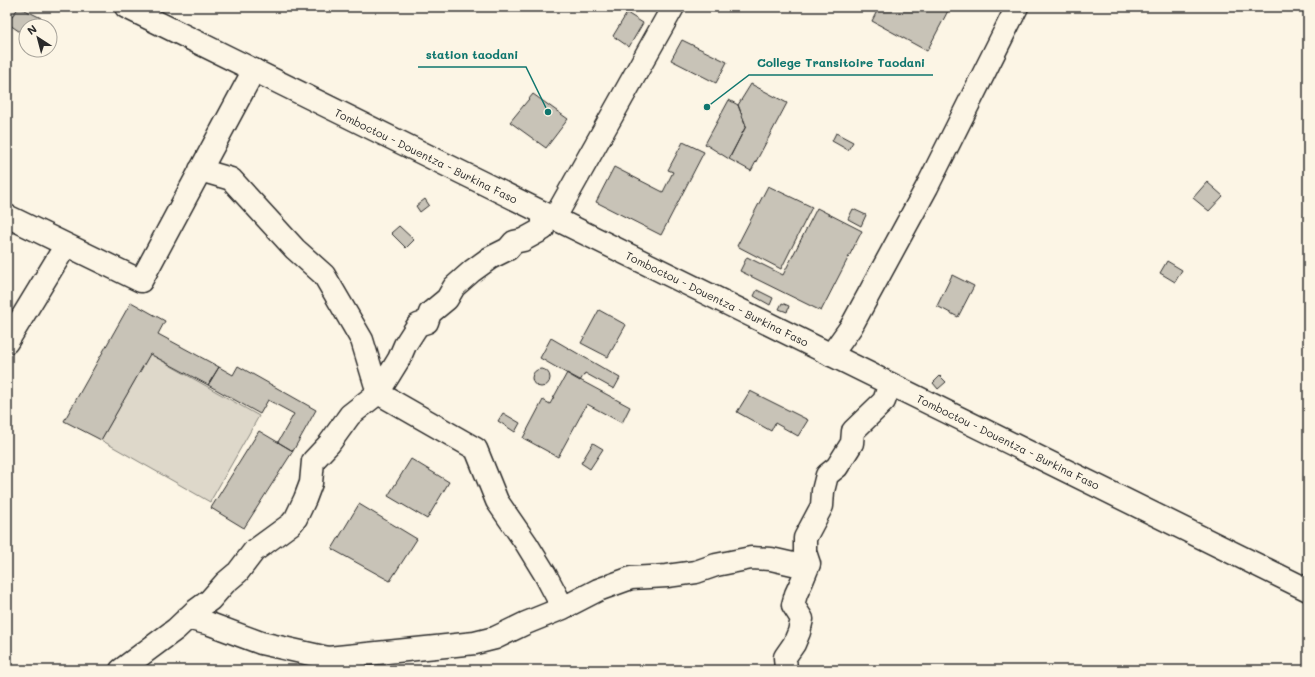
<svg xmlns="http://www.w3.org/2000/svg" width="1315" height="677" font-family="Mali,sans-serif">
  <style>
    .green { fill: #ded8ca; stroke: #84827a }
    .building { fill: #c8c3b7; stroke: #2b2b2b }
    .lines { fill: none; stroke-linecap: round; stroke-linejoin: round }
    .minor-casing { stroke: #2b2b2b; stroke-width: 25 }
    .major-casing { stroke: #2b2b2b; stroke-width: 25 }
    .minor { stroke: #fcf5e5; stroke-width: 22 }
    .major { stroke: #fcf5e5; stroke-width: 22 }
    .labels { text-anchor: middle; stroke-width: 3; stroke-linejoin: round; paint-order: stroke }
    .street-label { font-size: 11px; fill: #2b2b2b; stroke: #fcf5e5 }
    .leader { fill: none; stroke: #0f766e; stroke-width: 1.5 }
    .callout-dot { fill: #0f766e; stroke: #fcf5e5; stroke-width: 1.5 }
    .callout-label { font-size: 12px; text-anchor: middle; font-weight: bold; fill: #0f766e; stroke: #fcf5e5; stroke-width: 3; stroke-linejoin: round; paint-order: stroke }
  </style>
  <rect width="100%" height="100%" fill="#fcf5e5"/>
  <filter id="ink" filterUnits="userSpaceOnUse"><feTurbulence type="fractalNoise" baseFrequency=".025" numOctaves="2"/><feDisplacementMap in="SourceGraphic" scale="8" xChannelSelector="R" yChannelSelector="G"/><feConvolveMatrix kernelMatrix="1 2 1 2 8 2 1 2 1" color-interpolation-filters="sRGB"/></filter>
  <g filter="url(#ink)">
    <path class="green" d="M 150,354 L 259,416 L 210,502 L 101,440 Z"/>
    <path class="building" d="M 19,7 L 41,18 L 36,26 L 26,26 L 26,36 L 7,23 Z
      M 879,7 L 950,7 L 927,51 L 872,21 Z
      M 627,13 L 643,23 L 629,47 L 613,36 Z
      M 682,40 L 727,62 L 716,83 L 671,60 Z
      M 751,84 L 787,103 L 751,171 L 729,159 L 746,126 L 738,105 Z
      M 533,94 L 568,119 L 546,148 L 510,122 Z
      M 729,100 L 738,105 L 746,126 L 729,159 L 705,144 Z
      M 836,133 L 853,142 L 848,150 L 832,141 Z
      M 683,142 L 704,152 L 661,235 L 596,202 L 614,167 L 663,192 L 673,172 L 668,170 Z
      M 1207,182 L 1223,196 L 1209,211 L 1193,198 Z
      M 768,186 L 812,207 L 781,269 L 737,246 Z
      M 425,199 L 429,205 L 420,212 L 416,206 Z
      M 817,208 L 862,231 L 821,311 L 740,271 L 747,257 L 783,275 Z
      M 853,209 L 866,215 L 861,226 L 848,219 Z
      M 399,226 L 414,240 L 406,248 L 391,233 Z
      M 1167,261 L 1182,270 L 1175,282 L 1160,273 Z
      M 952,275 L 974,286 L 958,317 L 937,306 Z
      M 757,290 L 773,298 L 770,305 L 754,296 Z
      M 131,302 L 165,321 L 158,334 L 219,367 L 208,385 L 150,354 L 101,440 L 64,421 Z
      M 782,303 L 789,306 L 787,312 L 779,309 Z
      M 599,310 L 626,325 L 608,357 L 581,343 Z
      M 551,338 L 620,378 L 614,389 L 585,373 L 580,381 L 540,358 Z
      M 238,366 L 316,410 L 293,451 L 278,442 L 294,414 L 268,400 L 260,414 L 208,385 L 219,367 L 233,375 Z
      M532 378a9 9 0 1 1 18 0a9 9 0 1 1-18 0Z
      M 567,373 L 630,407 L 622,423 L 587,404 L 558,457 L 523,438 L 543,400 L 550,404 Z
      M 940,376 L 946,382 L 938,389 L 933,383 Z
      M 750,391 L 808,420 L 798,436 L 775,423 L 771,431 L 737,412 Z
      M 503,413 L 520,423 L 515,432 L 498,421 Z
      M 259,431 L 293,451 L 244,528 L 211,508 Z
      M 593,443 L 603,449 L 590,469 L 581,463 Z
      M 411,459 L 449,482 L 427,519 L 388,496 Z
      M 359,504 L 417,539 L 390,581 L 332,549 Z"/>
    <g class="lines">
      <defs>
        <path id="minor" d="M 200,170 L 231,179 L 295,249 L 324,275 L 362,340 L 378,393 L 476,449 L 497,501 L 526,543 L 545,574 L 563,608
          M 7,216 L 141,281 L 254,70
          M 554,219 L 673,7
          M 7,342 L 66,245
          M 831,355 L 851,327 L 927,187 L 1017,7
          M 187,618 L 210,624 L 261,643 L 328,658 L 475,643 L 495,638 L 526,623 L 563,608 L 598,590 L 631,578 L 667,576 L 696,572 L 716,565 L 751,558 L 771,559 L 793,564 L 809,564
          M 121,670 L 176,629 L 195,611 L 210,600 L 225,583 L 238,572 L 254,551 L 291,524 L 296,518 L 305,499 L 311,483 L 313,461 L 329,444 L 350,415 L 378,393 L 399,359 L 405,345 L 414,331 L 418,325 L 427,322 L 430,313 L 447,299 L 454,287 L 472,271 L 490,258 L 508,249 L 514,242 L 523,240 L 543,229 L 543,213
          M 786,670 L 785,657 L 794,644 L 799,632 L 802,619 L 793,605 L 796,594 L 802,581 L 809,564 L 805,552 L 805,538 L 822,506 L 823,491 L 827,475 L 837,467 L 852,443 L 853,431 L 884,401 L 890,384"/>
        <path id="major" d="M 126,7 L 1308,590"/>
      </defs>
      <use href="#minor" class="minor-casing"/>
      <use href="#major" class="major-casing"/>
      <use href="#minor" class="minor"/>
      <use href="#major" class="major"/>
    </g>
  </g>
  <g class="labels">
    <g class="street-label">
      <text transform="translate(426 156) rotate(26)" y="4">Tomboctou - Douentza - Burkina Faso</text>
      <text transform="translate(717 299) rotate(26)" y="4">Tomboctou - Douentza - Burkina Faso</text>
      <text transform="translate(1008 442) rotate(26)" y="4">Tomboctou - Douentza - Burkina Faso</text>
    </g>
  </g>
  <path class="leader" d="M548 112L526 67H418M707 107L749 75H933"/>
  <g class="callout-dot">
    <circle cx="548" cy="112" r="4"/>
    <circle cx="707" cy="107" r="4"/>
  </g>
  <g class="callout-label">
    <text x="472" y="59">station taodani</text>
    <text x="841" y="67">College Transitoire Taodani</text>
  </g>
  <rect width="1315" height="677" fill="none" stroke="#fcf5e5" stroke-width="24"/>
  <rect x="12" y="12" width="1291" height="653" fill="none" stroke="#2b2b2b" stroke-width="1.5" filter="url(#ink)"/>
  <g transform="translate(38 38) rotate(324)"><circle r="19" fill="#fcf5e5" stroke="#a8a49b"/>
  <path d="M0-3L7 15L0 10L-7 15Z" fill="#2b2b2b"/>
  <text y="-6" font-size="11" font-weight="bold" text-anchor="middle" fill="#2b2b2b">N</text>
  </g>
</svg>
